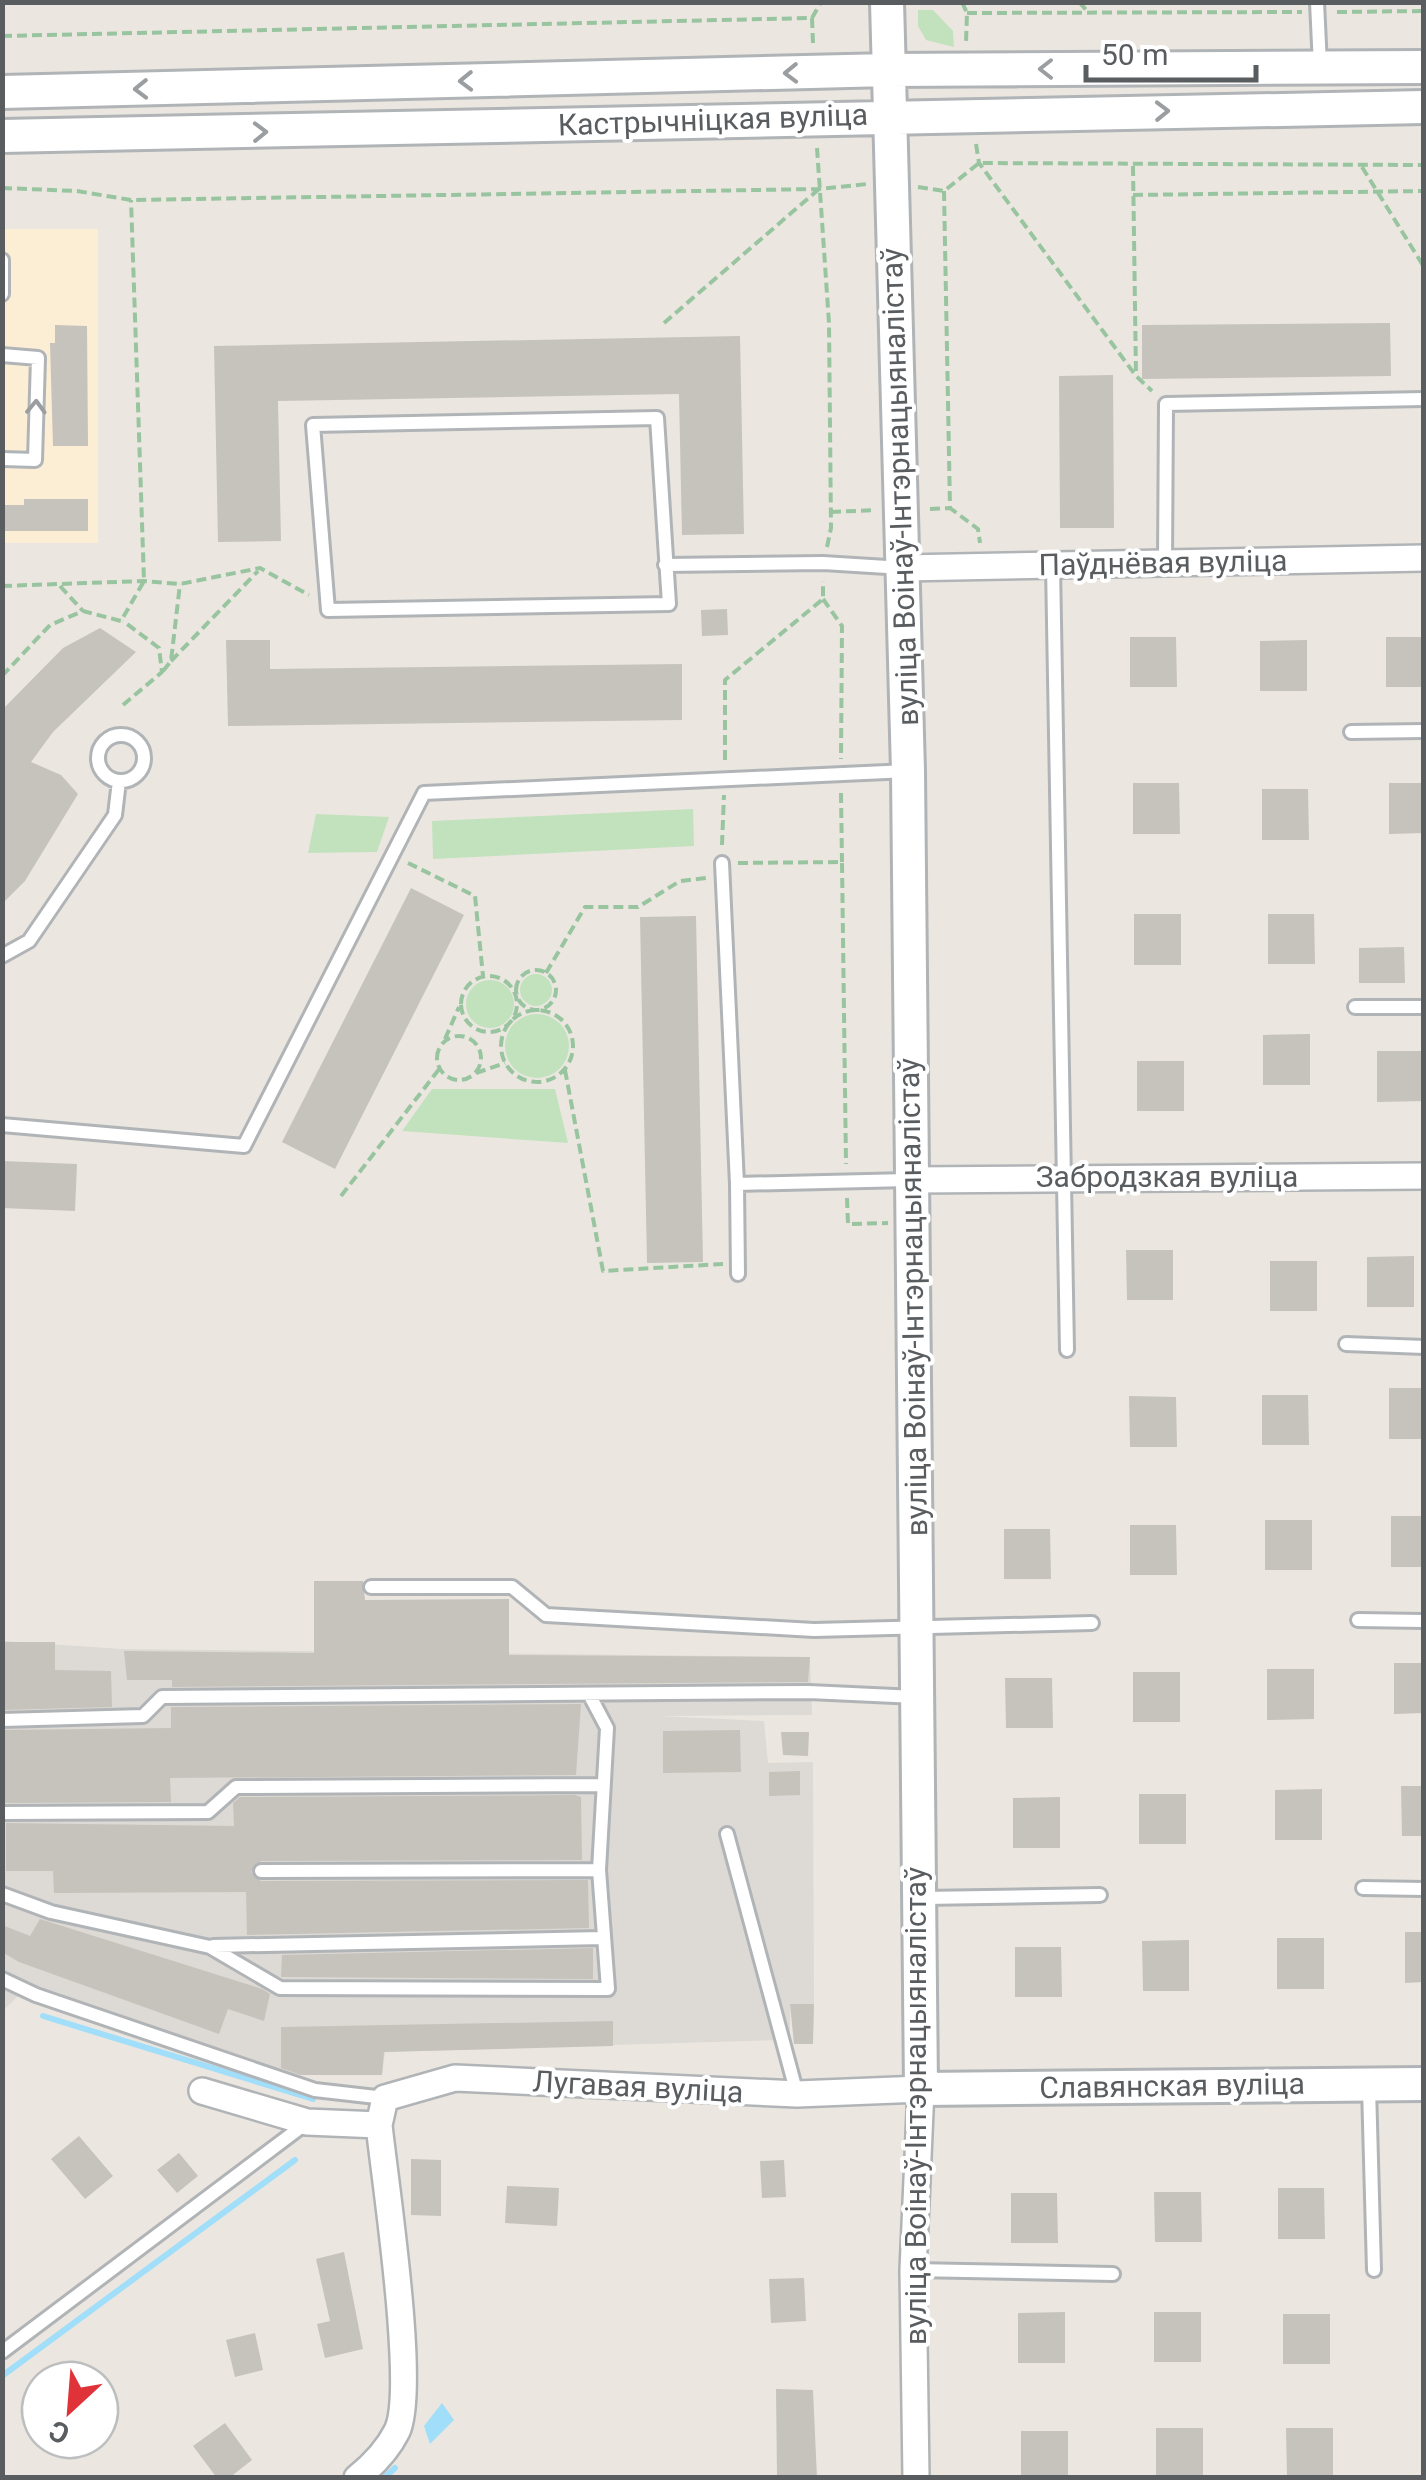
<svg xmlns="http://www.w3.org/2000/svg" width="1426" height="2480" font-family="Roboto,sans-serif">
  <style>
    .commercial { fill: #fbeed5 }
    .industrial { fill: #ddd9d5 }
    .green { fill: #c1e2bd }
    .water { fill: #a1defa }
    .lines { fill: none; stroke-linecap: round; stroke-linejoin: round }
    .stream { stroke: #a1defa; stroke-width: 6 }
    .building { fill: #c6c2bc }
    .lane-casing { stroke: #b1b4b7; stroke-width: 18 }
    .street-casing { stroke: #b1b4b7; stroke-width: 30 }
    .secondary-casing { stroke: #b0b4b7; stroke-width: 38 }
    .path { stroke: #98c59f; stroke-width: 4; stroke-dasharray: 10 5; stroke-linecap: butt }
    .lane { stroke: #fff; stroke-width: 12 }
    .street { stroke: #fff; stroke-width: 25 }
    .secondary { stroke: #fff; stroke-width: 32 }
    .oneway { stroke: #9b9ea0 }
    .labels { text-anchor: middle; stroke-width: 8; stroke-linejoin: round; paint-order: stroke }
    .street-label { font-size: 30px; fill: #595d60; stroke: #fff }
  </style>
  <rect width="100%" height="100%" fill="#ebe7e0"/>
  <path class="commercial" d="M 3,229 L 98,229 L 98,543 L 3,543 Z"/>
  <path class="industrial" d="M 3,1641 L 122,1649 L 810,1657 L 812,1715 L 659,1716 L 764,1721 L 768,1763 L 813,1762 L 814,2004 L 790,2005 L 790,2044 L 781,2040 L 385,2052 L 382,2075 L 256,2075 L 19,1995 L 3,2011 Z"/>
  <path class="green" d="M 918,10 L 933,10 L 953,31 L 954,47 L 926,40 L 918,26 Z
    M 693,809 L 694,846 L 433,859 L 432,821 Z
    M 316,814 L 389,817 L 377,852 L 308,853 Z
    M520 990a16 16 0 1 1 32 0a16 16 0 1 1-32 0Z
    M466 1004a24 24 0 1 1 48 0a24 24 0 1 1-48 0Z
    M505 1046a32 32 0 1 1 64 0a32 32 0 1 1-64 0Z
    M 432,1089 L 555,1089 L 568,1143 L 402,1131 Z"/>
  <path class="water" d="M 442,2403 L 454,2420 L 430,2444 L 424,2426 Z"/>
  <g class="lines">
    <path class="stream" d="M 43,2016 L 313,2099
      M 2,2376 L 295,2160
      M 384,2478 L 395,2468"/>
  </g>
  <path class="building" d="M 1390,323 L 1391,376 L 1142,379 L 1142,325 Z
    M 55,325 L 87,326 L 88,446 L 53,446 L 50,343 L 55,343 Z
    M 740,336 L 744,534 L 682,535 L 679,394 L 278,401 L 281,541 L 218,542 L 214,346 Z
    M 1113,375 L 1114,528 L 1060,528 L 1059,376 Z
    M 24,499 L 88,499 L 88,531 L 2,531 L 2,505 L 24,505 Z
    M 727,609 L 728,635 L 702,636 L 701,610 Z
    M 100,628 L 136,652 L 53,732 L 31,762 L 61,775 L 78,794 L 25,881 L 2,904 L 2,710 L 63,648 Z
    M 1130,637 L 1176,637 L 1177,687 L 1130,687 Z
    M 1386,637 L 1424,637 L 1424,687 L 1386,687 Z
    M 226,640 L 270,640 L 270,669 L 682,664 L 682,720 L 228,726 Z
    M 1307,640 L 1307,691 L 1260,691 L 1260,641 Z
    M 1133,783 L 1179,783 L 1180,834 L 1133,834 Z
    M 1389,783 L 1424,783 L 1424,833 L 1389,834 Z
    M 1262,789 L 1308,789 L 1309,840 L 1262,840 Z
    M 411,888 L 464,915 L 335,1169 L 282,1142 Z
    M 1134,914 L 1181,914 L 1181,965 L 1134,965 Z
    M 1268,914 L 1314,914 L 1315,964 L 1268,964 Z
    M 696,916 L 703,1262 L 647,1263 L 640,917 Z
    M 1404,947 L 1405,983 L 1359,983 L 1359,948 Z
    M 1310,1034 L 1310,1085 L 1263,1085 L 1263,1035 Z
    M 1377,1051 L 1424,1051 L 1424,1101 L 1377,1102 Z
    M 1137,1061 L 1184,1061 L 1184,1111 L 1137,1111 Z
    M 2,1161 L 77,1164 L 75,1211 L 2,1208 Z
    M 1126,1250 L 1173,1250 L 1173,1300 L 1127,1300 Z
    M 1414,1256 L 1414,1307 L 1367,1307 L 1367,1257 Z
    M 1270,1261 L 1317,1261 L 1317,1311 L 1270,1311 Z
    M 1389,1388 L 1424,1388 L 1424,1439 L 1389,1439 Z
    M 1262,1395 L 1308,1395 L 1309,1445 L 1262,1445 Z
    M 1129,1396 L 1176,1397 L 1177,1447 L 1130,1447 Z
    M 1391,1516 L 1424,1516 L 1424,1567 L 1391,1567 Z
    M 1265,1520 L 1312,1520 L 1312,1570 L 1265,1570 Z
    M 1130,1525 L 1176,1525 L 1177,1575 L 1130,1575 Z
    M 1004,1529 L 1050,1529 L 1051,1579 L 1004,1579 Z
    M 314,1581 L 363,1581 L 365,1600 L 509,1599 L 509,1655 L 810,1657 L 808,1682 L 172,1687 L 172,1680 L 127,1680 L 124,1651 L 314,1653 Z
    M 2,1642 L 55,1642 L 55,1670 L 111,1671 L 112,1707 L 2,1710 Z
    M 1394,1663 L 1424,1663 L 1424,1713 L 1394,1714 Z
    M 1267,1669 L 1314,1669 L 1314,1719 L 1267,1720 Z
    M 1133,1672 L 1180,1672 L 1180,1722 L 1133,1722 Z
    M 1005,1678 L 1052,1678 L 1053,1728 L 1006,1728 Z
    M 581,1704 L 576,1775 L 170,1778 L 171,1802 L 2,1803 L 2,1730 L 171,1728 L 171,1707 Z
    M 740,1730 L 741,1772 L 663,1773 L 663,1731 Z
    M 781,1732 L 809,1732 L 808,1756 L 783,1755 Z
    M 800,1771 L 800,1795 L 769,1796 L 769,1772 Z
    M 1401,1786 L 1424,1786 L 1424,1836 L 1402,1836 Z
    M 1322,1789 L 1322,1840 L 1275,1840 L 1275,1790 Z
    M 1139,1794 L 1186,1794 L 1186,1844 L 1139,1844 Z
    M 575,1795 L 581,1797 L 582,1860 L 261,1861 L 251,1872 L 261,1881 L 588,1880 L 589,1928 L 247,1935 L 246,1892 L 54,1893 L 53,1871 L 6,1871 L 6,1823 L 234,1826 L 233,1803 L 240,1797 Z
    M 1060,1797 L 1060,1848 L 1013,1848 L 1013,1798 Z
    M 40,1919 L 262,1989 L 270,1994 L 264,2021 L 228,2009 L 219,2034 L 19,1962 L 2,1952 L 2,1925 L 30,1936 Z
    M 1405,1932 L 1424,1932 L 1424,1982 L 1405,1983 Z
    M 1277,1938 L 1324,1938 L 1324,1989 L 1277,1989 Z
    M 1189,1940 L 1189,1991 L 1143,1991 L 1142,1941 Z
    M 1015,1947 L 1061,1947 L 1062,1997 L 1015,1997 Z
    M 593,1948 L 593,1979 L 281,1977 L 282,1955 Z
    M 790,2004 L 814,2004 L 813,2044 L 794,2044 Z
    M 613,2021 L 613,2046 L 384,2052 L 382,2075 L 301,2075 L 281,2068 L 281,2027 Z
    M 79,2136 L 113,2176 L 85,2199 L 51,2159 Z
    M 179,2153 L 198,2176 L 177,2193 L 157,2170 Z
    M 411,2159 L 441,2160 L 441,2216 L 411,2215 Z
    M 784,2160 L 786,2197 L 762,2198 L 760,2161 Z
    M 507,2186 L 559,2188 L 557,2226 L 505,2223 Z
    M 1278,2188 L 1324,2188 L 1325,2239 L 1278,2239 Z
    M 1154,2192 L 1201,2192 L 1202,2242 L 1155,2242 Z
    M 1011,2193 L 1057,2193 L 1058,2243 L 1011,2243 Z
    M 344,2252 L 363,2349 L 325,2358 L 317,2324 L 330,2321 L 316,2259 Z
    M 804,2278 L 806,2321 L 771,2323 L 769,2279 Z
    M 1065,2312 L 1065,2363 L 1018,2363 L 1018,2313 Z
    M 1154,2312 L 1201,2312 L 1201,2362 L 1154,2362 Z
    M 1283,2314 L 1330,2314 L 1330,2364 L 1283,2364 Z
    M 255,2333 L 263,2370 L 235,2377 L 226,2340 Z
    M 776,2389 L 813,2390 L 817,2478 L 777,2478 Z
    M 225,2423 L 252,2460 L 229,2478 L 217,2478 L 193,2446 Z
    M 1156,2428 L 1203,2428 L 1203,2478 L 1156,2478 Z
    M 1286,2428 L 1333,2428 L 1333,2478 L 1287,2478 Z
    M 1021,2431 L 1068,2431 L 1068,2478 L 1021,2478 Z"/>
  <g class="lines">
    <defs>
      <path id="lane" d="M 1317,2 L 1320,66
        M 2,260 L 2,294
        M 2,355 L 38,358 L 35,460 L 2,459
        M 657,418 L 669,604 L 328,610 L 313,425 Z
        M 1165,562 L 1166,404 L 1424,399
        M 665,565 L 823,563 L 903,568
        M 1053,566 L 1067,1350
        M 1351,732 L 1424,731
        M98 758a23 23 0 1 1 46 0a23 23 0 1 1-46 0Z
        M 722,863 L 737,1184 L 908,1180
        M 2,956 L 29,941 L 115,815 L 119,781
        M 1355,1007 L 1424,1007
        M 2,1125 L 244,1146 L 424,793 L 908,771
        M 737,1184 L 738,1274
        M 1346,1344 L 1424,1347
        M 371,1587 L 512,1587 L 546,1615 L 814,1630 L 1092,1623
        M 1358,1620 L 1424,1621
        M 2,1720 L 143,1716 L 162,1697 L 809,1692 L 916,1697
        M 2,1813 L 208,1812 L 236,1787 L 601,1785
        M 727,1834 L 797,2094
        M 261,1871 L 599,1870
        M 1363,1888 L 1424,1889
        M 2,1894 L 51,1912 L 210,1947 L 280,1988 L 608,1989 L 599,1870 L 607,1728 L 589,1694
        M 922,1898 L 1100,1895
        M 213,1946 L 602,1938
        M 2,1979 L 36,1995 L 315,2090 L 385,2098
        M 1369,2087 L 1374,2270
        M 913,2270 L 1113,2274
        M 2,2352 L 305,2124"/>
      <path id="street" d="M 903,568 L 1424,558
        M 911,1180 L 1424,1176
        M 202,2091 L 307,2122 L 379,2125
        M 357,2478 C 373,2465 388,2449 397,2431 C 417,2389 385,2182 379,2125 L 385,2098 L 455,2078 L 797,2094 L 921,2089 L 913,2270 L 916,2478"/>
      <path id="secondary" d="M 887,2 L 908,771 L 921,2089 L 1424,2084
        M 2,92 L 888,70 L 1424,67
        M 2,136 L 1424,107"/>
    </defs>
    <use href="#lane" class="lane-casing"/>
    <use href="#street" class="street-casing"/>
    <use href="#secondary" class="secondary-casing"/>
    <path class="path" d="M 962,2 L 967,13 L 966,42
      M 1079,2 L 1089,13
      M 1337,12 L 1424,11
      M 967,13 L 1302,12
      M 812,18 L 813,43
      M 2,36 L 812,18 L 821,2
      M 976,144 L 979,163 L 1136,376 L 1152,391
      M 817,148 L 829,323 L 831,528 L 827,547
      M 1133,166 L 1136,376
      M 1362,167 L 1424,267
      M 918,187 L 944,191 L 979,163 L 1424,165
      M 2,188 L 77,191 L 131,200 L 819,189 L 867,184
      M 944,191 L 950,508 L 978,529 L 980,543
      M 1133,195 L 1424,191
      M 664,323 L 819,189
      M 930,509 L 950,508
      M 831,512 L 876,510
      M 2,586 L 144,581 L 180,584 L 260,568 L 309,595
      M 60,586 L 83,611
      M 823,599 L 842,626 L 841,759
      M 171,661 L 258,571
      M 163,671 L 171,661 L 180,584
      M 2,676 L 50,625 L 83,611 L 121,621 L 144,581 L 131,200
      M 123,705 L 162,672 L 159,648 L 123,621
      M 725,760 L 725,680 L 823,599 L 823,581
      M 841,793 L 842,862
      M 722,845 L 724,795
      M 408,863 L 475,896 L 483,976
      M 738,863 L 842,862 L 846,1164
      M516 990a20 20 0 1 1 40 0a20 20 0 1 1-40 0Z
      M 546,973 L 585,907 L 638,907 L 680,881 L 706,878
      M461 1004a28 28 0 1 1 56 0a28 28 0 1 1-56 0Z
      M501 1046a36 36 0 1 1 72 0a36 36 0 1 1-72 0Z
      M437 1058a22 22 0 1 1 44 0a22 22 0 1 1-44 0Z
      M 445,1039 L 459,1007
      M 565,1070 L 603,1271 L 723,1264
      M 476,1073 L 505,1063
      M 341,1196 L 440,1068
      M 847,1198 L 848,1224 L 888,1223"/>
    <use href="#lane" class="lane"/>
    <use href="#street" class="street"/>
    <use href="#secondary" class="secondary"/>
  </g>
  <defs><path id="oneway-chevron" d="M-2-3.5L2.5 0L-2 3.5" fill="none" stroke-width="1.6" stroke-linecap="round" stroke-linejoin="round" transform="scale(2.5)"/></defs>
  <g class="oneway">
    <use href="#oneway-chevron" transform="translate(1046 69) rotate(180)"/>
    <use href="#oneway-chevron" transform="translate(791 73) rotate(179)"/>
    <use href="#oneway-chevron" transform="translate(466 81) rotate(179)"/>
    <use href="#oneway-chevron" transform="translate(141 89) rotate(179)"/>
    <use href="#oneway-chevron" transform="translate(1162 111) rotate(-1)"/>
    <use href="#oneway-chevron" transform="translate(260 132) rotate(-1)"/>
    <use href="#oneway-chevron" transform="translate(36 407) rotate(-88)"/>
  </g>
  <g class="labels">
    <g class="street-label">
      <text transform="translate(713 120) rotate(-2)" y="10">Кастрычніцкая вуліца</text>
      <text transform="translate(900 487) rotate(-92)" y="10">вуліца Воінаў-Інтэрнацыяналістаў</text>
      <text transform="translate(1163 563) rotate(-1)" y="10">Паўднёвая вуліца</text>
      <text x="1167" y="1187">Забродзкая вуліца</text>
      <text transform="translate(913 1297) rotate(-91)" y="10">вуліца Воінаў-Інтэрнацыяналістаў</text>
      <text transform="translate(1172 2086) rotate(-1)" y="10">Славянская вуліца</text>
      <text transform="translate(638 2087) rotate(3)" y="10">Лугавая вуліца</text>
      <text transform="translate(916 2106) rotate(-90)" y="10">вуліца Воінаў-Інтэрнацыяналістаў</text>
    </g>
  </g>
  <rect width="1426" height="2480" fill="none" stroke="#595d60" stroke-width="10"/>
  <g transform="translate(70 2410) rotate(206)"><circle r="48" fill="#ffffff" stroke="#bdbebf" stroke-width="2.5"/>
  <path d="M0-8L18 38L0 25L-18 38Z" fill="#df3239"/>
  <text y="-15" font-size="28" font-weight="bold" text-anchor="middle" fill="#595d60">С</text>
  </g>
  <path d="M1086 65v15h170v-15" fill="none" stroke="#595d60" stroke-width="5"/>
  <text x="1101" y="65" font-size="30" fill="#595d60" stroke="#ffffff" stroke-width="8" paint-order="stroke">50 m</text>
</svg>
